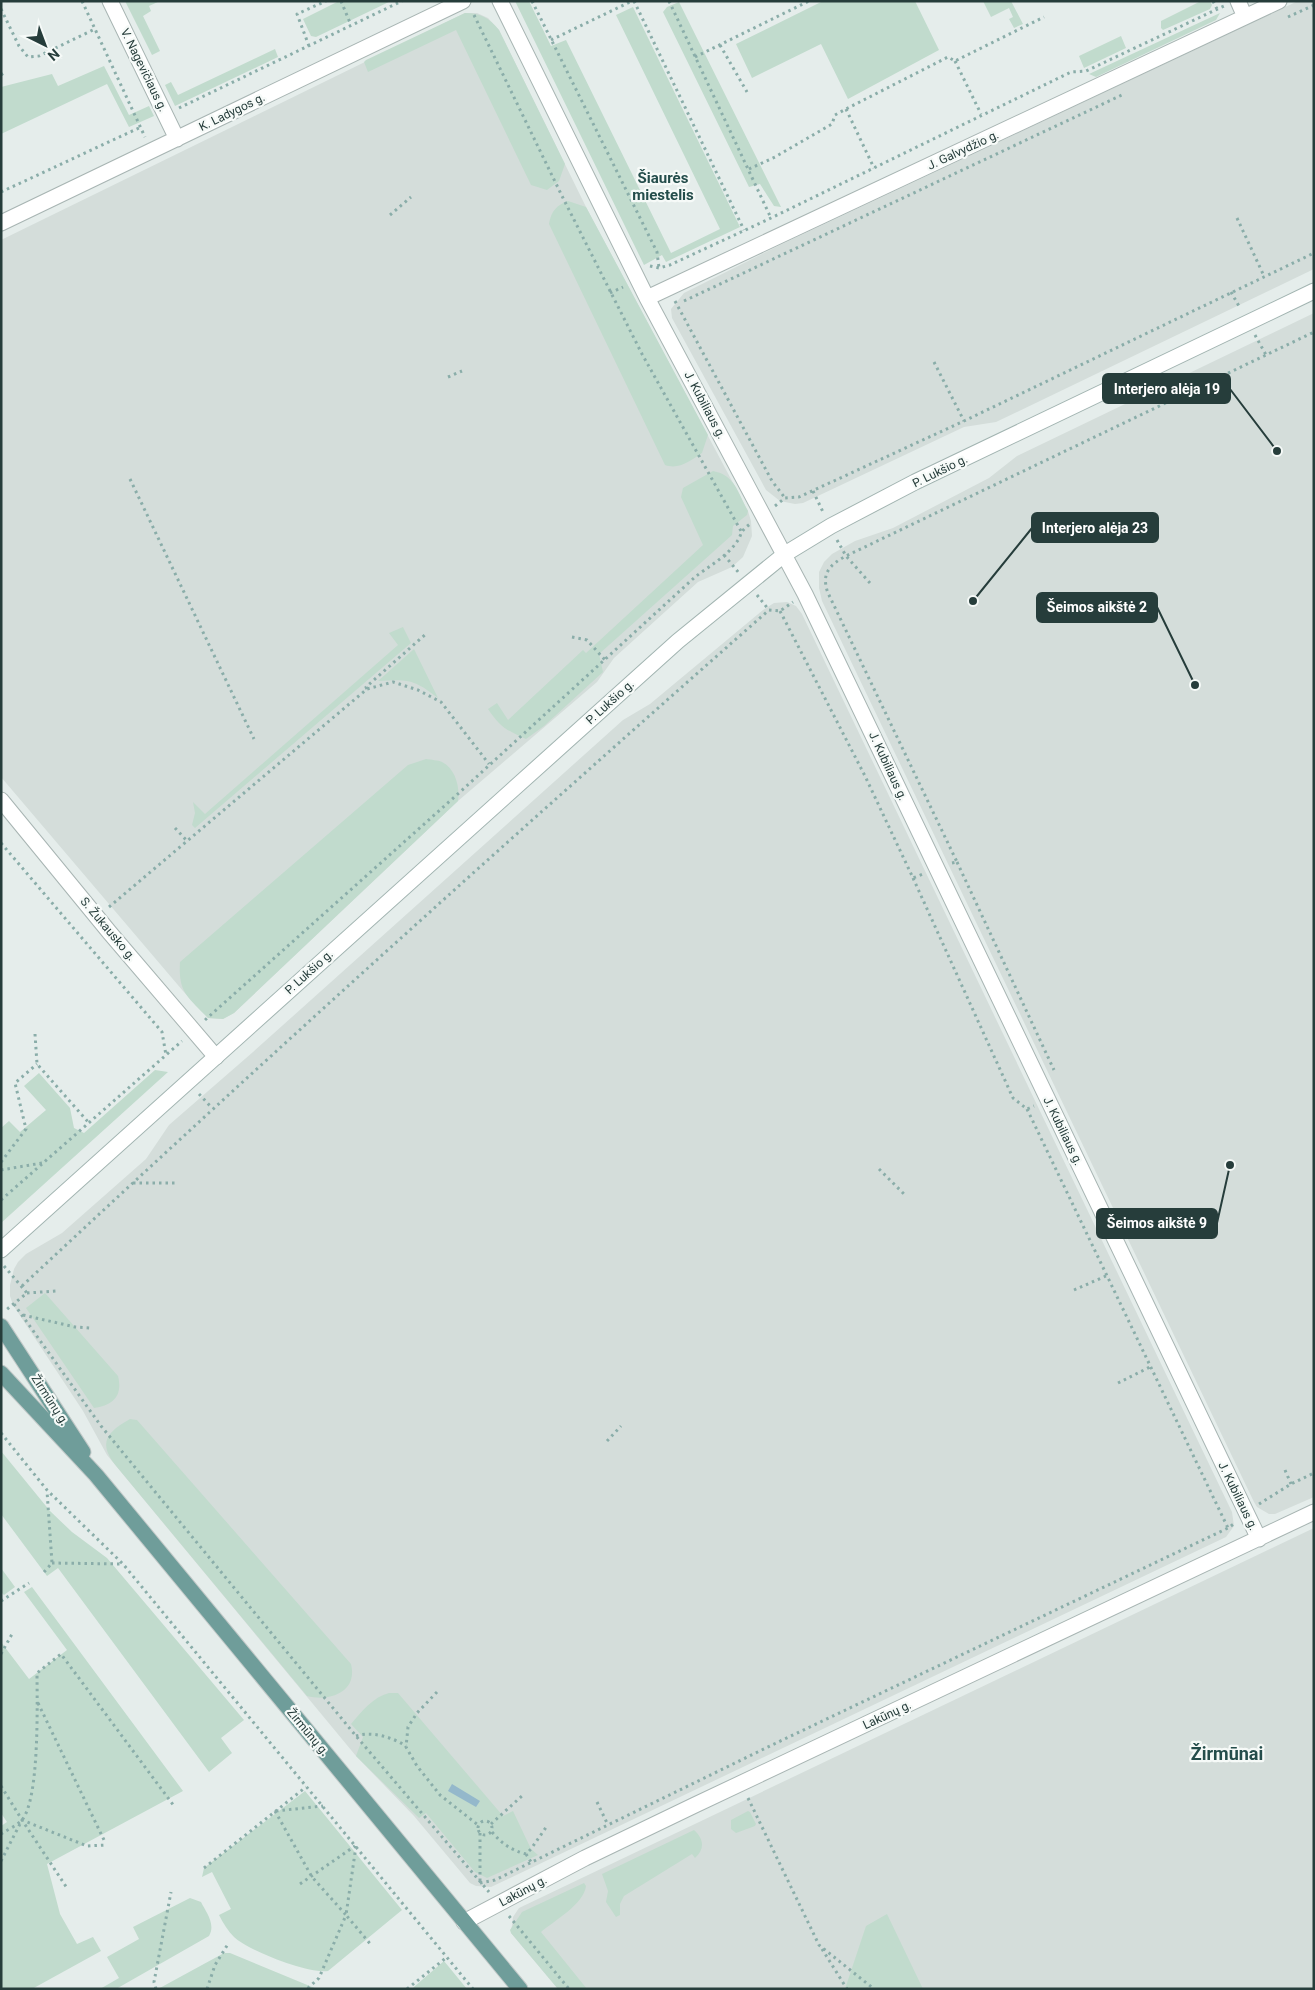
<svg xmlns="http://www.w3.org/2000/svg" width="1315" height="1990" font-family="Roboto,sans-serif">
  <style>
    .built { fill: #d4ddda }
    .green { fill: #c1dbcd }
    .water { fill: #94b8cb }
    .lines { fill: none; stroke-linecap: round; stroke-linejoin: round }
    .street-casing { stroke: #a8b5b3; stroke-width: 17 }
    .secondary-casing { stroke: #a2b4b1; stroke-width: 17 }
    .primary-casing { stroke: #c2c9c8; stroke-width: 17 }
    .path { stroke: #8aada9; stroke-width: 3; stroke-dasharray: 2.5 4; stroke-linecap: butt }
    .street { stroke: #fff; stroke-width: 15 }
    .secondary { stroke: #fff; stroke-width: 15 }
    .primary { stroke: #6f9d9a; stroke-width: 15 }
    .labels { text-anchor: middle; stroke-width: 4.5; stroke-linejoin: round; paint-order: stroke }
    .street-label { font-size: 12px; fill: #263d3b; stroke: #f6faf8 }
    .quarter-label { font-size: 15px; font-weight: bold; fill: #244d4b; stroke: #f6faf8 }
    .district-label { font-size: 18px; font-weight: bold; fill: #244d4b; stroke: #f6faf8 }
    .leader { fill: none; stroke: #263d3b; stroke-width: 2 }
    .callout-dot { fill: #263d3b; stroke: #f6faf8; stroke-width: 2 }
    .callout { fill: #263d3b; stroke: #263d3b; stroke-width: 2 }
    .callout-label { font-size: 14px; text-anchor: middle; font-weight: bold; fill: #fff }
  </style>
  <rect width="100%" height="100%" fill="#e5edeb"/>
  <path class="built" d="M 1298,1 L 1314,1 L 1314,269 L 996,422 L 964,427 L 803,503 L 795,504 L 780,501 L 766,490 L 672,318 L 671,309 L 684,293 L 780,245 Z
    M 465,13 L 477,13 L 488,18 L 499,30 L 586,207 L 748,511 L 751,521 L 752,536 L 743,557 L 732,567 L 698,582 L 614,658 L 597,682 L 458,801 L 234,1013 L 223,1019 L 208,1018 L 183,991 L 1,777 L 1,240 Z
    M 1314,313 L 1314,1497 L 1275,1514 L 1269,1514 L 1257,1507 L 1254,1502 L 822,601 L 819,588 L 819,572 L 824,562 L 832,554 L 855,541 L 893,528 L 989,478 L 1017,456 Z
    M 787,602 L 796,606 L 802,614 L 1232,1512 L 1234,1526 L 1226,1537 L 491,1887 L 476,1886 L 470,1883 L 414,1816 L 356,1756 L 107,1455 L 83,1411 L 13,1305 L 10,1296 L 10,1285 L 14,1269 L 18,1262 L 26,1254 L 62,1233 L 146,1159 L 169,1125 L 253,1052 L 623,720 L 650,704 L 763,610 L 774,603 Z
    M 1314,1528 L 1314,1989 L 558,1989 L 511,1933 L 513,1917 L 519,1908 Z"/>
  <path class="green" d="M 125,1 L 160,1 L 149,6 L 151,11 L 143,16 L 160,51 L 152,55 Z
    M 339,1 L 391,1 L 316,37 L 311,36 L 303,19 Z
    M 515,1 L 529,1 L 551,46 L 566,40 L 671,253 L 720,229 L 616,15 L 633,7 L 740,227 L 666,262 L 662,255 L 644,265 Z
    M 823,1 L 915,1 L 939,50 L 848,99 L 821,44 L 752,78 L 736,44 Z
    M 983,1 L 1011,1 L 1023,24 L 1014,28 L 1009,19 L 1013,17 L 1009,8 L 991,17 Z
    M 1201,1 L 1210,1 L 1212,5 L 1210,9 L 1163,30 L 1161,28 L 1161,21 Z
    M 679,2 L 781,207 L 774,206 L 760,184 L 749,187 L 663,12 L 667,7 Z
    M 465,13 C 481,13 489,18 499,30 L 565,164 L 559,181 L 547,190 L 531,185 L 456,30 L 368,72 L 364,62 L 366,60 Z
    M 1220,13 L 1216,20 L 1096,77 L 1089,74 Z
    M 1121,36 L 1126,48 L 1084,68 L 1079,56 Z
    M 275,49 L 278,57 L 175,106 L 165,85 L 171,82 L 178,95 Z
    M 104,66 L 129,115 L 149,106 L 154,116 L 129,127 L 107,84 L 1,134 L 1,87 L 52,74 L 58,86 Z
    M 568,201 L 586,207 L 708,435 L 702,453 C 690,461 679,470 665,465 L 549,224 C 551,211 557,205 568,201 Z
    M 713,471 C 735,475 738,493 748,511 L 747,515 L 733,526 L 732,535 L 599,654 L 603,672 L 544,726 L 526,739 C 506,730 500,727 488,709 L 497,703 L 508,720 L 583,650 L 586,653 L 703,545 L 681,497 L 683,488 Z
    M 403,627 L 411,643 L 195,828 L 192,825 L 195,813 L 193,802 L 205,814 L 398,645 L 389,633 Z
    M 414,649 L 438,698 C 414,679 408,679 378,681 Z
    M 426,759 C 431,760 438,760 442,762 C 456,769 460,788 458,801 L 234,1013 L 223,1019 L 208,1018 C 188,997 178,993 180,962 L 408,765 Z
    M 155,1070 L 168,1072 L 1,1223 L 1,1128 L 9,1121 L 20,1132 L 46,1110 L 24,1086 L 39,1073 L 70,1108 L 74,1128 L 84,1133 Z
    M 45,1293 L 118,1376 C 123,1396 113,1405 94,1408 L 26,1308 Z
    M 130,1419 L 137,1420 L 351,1664 C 358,1692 330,1702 307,1696 L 117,1467 C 98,1444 105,1433 130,1419 Z
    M 1,1451 L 50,1511 L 72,1532 L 107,1558 L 244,1720 L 221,1738 L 232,1753 L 209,1772 L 58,1568 L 47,1576 L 1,1514 Z
    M 1,1568 L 15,1587 L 4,1595 L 1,1592 Z
    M 32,1587 L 183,1791 L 47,1864 L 60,1914 L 77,1944 L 93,1937 L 101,1951 L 32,1989 L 1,1989 L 1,1826 L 7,1822 L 1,1813 L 1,1642 L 29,1679 L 67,1650 L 24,1592 Z
    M 389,1693 L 398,1693 L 503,1816 L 513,1811 L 531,1849 L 538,1855 L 487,1878 L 475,1872 L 426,1813 L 419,1818 L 356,1756 L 363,1737 L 351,1724 C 361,1712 373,1697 389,1693 Z
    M 305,1791 L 402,1910 L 328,1971 C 309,1974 249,1951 234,1937 C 228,1931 223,1923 219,1915 L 231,1909 L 212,1872 L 202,1877 L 204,1868 Z
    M 748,1811 L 750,1812 L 756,1824 L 755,1826 L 736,1833 L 731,1829 L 731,1820 Z
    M 694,1830 C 704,1839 705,1849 695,1858 L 692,1854 L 624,1896 L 620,1904 L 620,1915 L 616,1917 L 606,1902 L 608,1891 L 602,1874 Z
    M 584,1883 L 586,1886 C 584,1904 554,1921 541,1932 L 587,1989 L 558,1989 L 511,1933 L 510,1930 L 522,1912 Z
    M 190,1898 L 201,1902 C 206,1912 216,1924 209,1936 L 116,1989 L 100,1989 L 119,1978 L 107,1957 L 139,1939 L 133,1927 Z
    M 887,1914 L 923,1989 L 845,1989 L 866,1926 Z
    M 224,1953 L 230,1953 L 317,1989 L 158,1989 Z
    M 444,1961 L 467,1989 L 412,1989 L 415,1986 Z"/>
  <path class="water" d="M 452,1784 L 480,1801 L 476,1807 L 448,1791 Z"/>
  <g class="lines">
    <defs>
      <path id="street" d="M 110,1 L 177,139
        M 500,1 L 647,298 L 805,594 L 1259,1539
        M 1238,1 L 1245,17
        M 1,223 L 463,1
        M 647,298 L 1279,1
        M 1,800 L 110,933 L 216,1057
        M 464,1922 L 585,1858 L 695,1805 L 1314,1512"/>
      <path id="secondary" d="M 1,1250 L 678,641 L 785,554 L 831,526 L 915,482 L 1314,291"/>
      <path id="primary" d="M 1,1326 L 83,1452
        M 1,1373 L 96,1475 L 520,1989"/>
    </defs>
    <use href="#street" class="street-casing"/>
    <use href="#secondary" class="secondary-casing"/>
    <use href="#primary" class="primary-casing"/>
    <path class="path" d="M 82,1 L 145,137
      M 341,1 L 351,25
      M 532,1 L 657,252 L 659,268
      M 634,1 L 744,230
      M 669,1 L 771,218
      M 1213,1 L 1217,9
      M 1,9 L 19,46 L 28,57 L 39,56 L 95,29
      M 474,15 L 562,196 L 642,354 L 741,531
      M 1288,17 L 1314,5
      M 551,40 L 632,1
      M 720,45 L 747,92
      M 309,46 L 297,14 L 326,1
      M 695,57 L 809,1
      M 955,61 L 981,114
      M 1,75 L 4,73
      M 179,108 L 402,1
      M 846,109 L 874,168
      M 749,169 L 775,157 L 832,124 L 835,115 L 846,109 L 948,57 L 955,61 L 1044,17
      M 1,192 L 141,127
      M 390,215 L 411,197
      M 1237,218 L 1264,276
      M 650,266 L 659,268 L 670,265 L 771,218 L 1071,72 L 1086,71 L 1224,6
      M 1231,292 L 1240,308
      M 610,293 L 623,287
      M 675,301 L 772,481 L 785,498
      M 684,301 L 1124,94
      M 1255,335 L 1266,355
      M 934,362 L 964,421
      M 448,377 L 462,371
      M 130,479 L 254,739
      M 813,491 L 823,512
      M 775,506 L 785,498 L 799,497 L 964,421 L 1314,253
      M 837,540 L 846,556 L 870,583
      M 724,555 L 739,573
      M 757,595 L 769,610
      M 780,611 L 865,776 L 913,878 L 923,874
      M 572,637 L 587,640 L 605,660
      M 367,689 L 366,687 L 427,633
      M 175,828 L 188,842
      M 1,843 L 162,1032 L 166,1055
      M 957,862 L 1054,1070
      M 952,863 L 957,862 L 828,593 C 821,574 829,565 846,556 L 1314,332
      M 913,878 L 1013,1098 L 1027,1109 L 1034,1106
      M 109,907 L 367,689 L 393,682 L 418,690 L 441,702 L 489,764
      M 205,1020 L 460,792 L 695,577 C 708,567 726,557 736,543 C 743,534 738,533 750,524
      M 35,1034 L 37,1064 L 89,1123
      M 199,1094 L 212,1108
      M 1027,1109 L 1228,1528
      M 1,1162 L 26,1129 L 15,1083 L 37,1064
      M 879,1169 L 906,1196
      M 1,1170 L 42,1163
      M 133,1183 L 178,1183
      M 1,1200 L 182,1041
      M 4,1266 L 27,1293 L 6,1310
      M 22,1286 C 267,1057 517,832 769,610 L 780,611 L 793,602
      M 1074,1290 L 1106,1276
      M 27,1293 L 56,1291
      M 14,1304 L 101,1426 L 356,1736 L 489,1892
      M 23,1315 L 75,1327 L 90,1328
      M 1118,1383 L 1150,1367
      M 1,1433 L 47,1490 L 123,1564 L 473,1989
      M 607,1441 L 621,1426
      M 1285,1470 L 1291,1484
      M 1259,1504 L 1291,1484 L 1314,1473
      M 52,1563 L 122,1564
      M 44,1572 L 52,1563 L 47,1491
      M 1,1601 L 29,1583
      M 1,1654 L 12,1634
      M 437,1692 L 417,1713 L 408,1727 L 406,1747 L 417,1766 L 440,1795 L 478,1825
      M 38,1703 L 104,1840
      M 356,1736 C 372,1731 392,1737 406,1746
      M 1,1786 L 22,1820 L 67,1888
      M 748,1798 L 819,1945 L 874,1989
      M 597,1802 L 608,1825
      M 275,1811 L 312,1877 L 346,1915 L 319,1978 L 307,1989
      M 276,1811 L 323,1806
      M478 1828a7 7 0 1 1 14 0a7 7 0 1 1-14 0Z
      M 491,1824 L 523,1795
      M 492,1832 C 502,1844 511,1850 526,1854 L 531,1849 L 547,1826
      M 480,1833 L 480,1882
      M 1,1834 C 7,1830 16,1826 21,1821 C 40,1802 37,1701 37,1673 L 61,1654 L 174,1806
      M 356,1846 L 346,1915 L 372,1946
      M 526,1854 L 531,1862
      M 1,1861 L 22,1820 L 87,1846 L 106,1845
      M 204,1868 L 306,1787
      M 480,1883 L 495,1880 L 772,1745 L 1228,1528 L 1235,1523
      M 300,1884 L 355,1846
      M 509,1916 L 569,1989
      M 822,1949 L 847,1989
      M 156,1989 L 154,1982 L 171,1892
      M 207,1989 L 215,1965 L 228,1944
      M 407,1989 L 447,1957"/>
    <use href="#street" class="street"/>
    <use href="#secondary" class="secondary"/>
    <use href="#primary" class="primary"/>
  </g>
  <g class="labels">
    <g class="street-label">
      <text transform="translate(144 70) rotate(64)" y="4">V. Nagevičiaus g.</text>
      <text transform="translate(232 112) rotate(-26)" y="4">K. Ladygos g.</text>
      <text transform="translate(963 150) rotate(-25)" y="4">J. Galvydžio g.</text>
      <text transform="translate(705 405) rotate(62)" y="4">J. Kubiliaus g.</text>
      <text transform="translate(940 471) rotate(-26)" y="4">P. Lukšio g.</text>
      <text transform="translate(610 702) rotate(-42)" y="4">P. Lukšio g.</text>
      <text transform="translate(888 766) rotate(65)" y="4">J. Kubiliaus g.</text>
      <text transform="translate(108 929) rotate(50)" y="4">S. Žukausko g.</text>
      <text transform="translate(309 972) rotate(-42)" y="4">P. Lukšio g.</text>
      <text transform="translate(1063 1131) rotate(64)" y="4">J. Kubiliaus g.</text>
      <text transform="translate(50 1400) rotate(57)" y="4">Žirmūnų g.</text>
      <text transform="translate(1238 1496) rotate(64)" y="4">J. Kubiliaus g.</text>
      <text transform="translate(887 1715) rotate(-25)" y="4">Lakūnų g.</text>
      <text transform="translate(308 1732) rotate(50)" y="4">Žirmūnų g.</text>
      <text transform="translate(523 1891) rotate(-28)" y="4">Lakūnų g.</text>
    </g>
    <g class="quarter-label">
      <text x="663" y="183">Šiaurės<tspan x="663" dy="17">miestelis</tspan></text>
    </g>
    <g class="district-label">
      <text x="1227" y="1760">Žirmūnai</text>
    </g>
  </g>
  <path class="leader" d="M1277 451L1230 389M973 601L1032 528M1195 685L1157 607M1230 1165L1217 1223"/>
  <g class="callout-dot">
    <circle cx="1277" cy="451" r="5"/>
    <circle cx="973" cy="601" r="5"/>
    <circle cx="1195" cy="685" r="5"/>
    <circle cx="1230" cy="1165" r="5"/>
  </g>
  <g class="callout">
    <rect x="1103" y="374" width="127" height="29" rx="5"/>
    <rect x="1032" y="513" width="126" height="29" rx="5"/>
    <rect x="1037" y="593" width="120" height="29" rx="5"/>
    <rect x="1097" y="1209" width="120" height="29" rx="5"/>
  </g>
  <g class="callout-label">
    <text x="1167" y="394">Interjero alėja 19</text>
    <text x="1095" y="533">Interjero alėja 23</text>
    <text x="1097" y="612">Šeimos aikštė 2</text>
    <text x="1157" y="1228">Šeimos aikštė 9</text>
  </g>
  <rect width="1315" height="1990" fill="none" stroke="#263d3b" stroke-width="5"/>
  <g transform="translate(45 45) rotate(138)" stroke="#f6faf8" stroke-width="4" paint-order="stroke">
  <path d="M0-4L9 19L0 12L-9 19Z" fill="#263d3b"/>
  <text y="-8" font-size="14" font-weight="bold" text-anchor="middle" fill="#263d3b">N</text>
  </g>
</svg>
